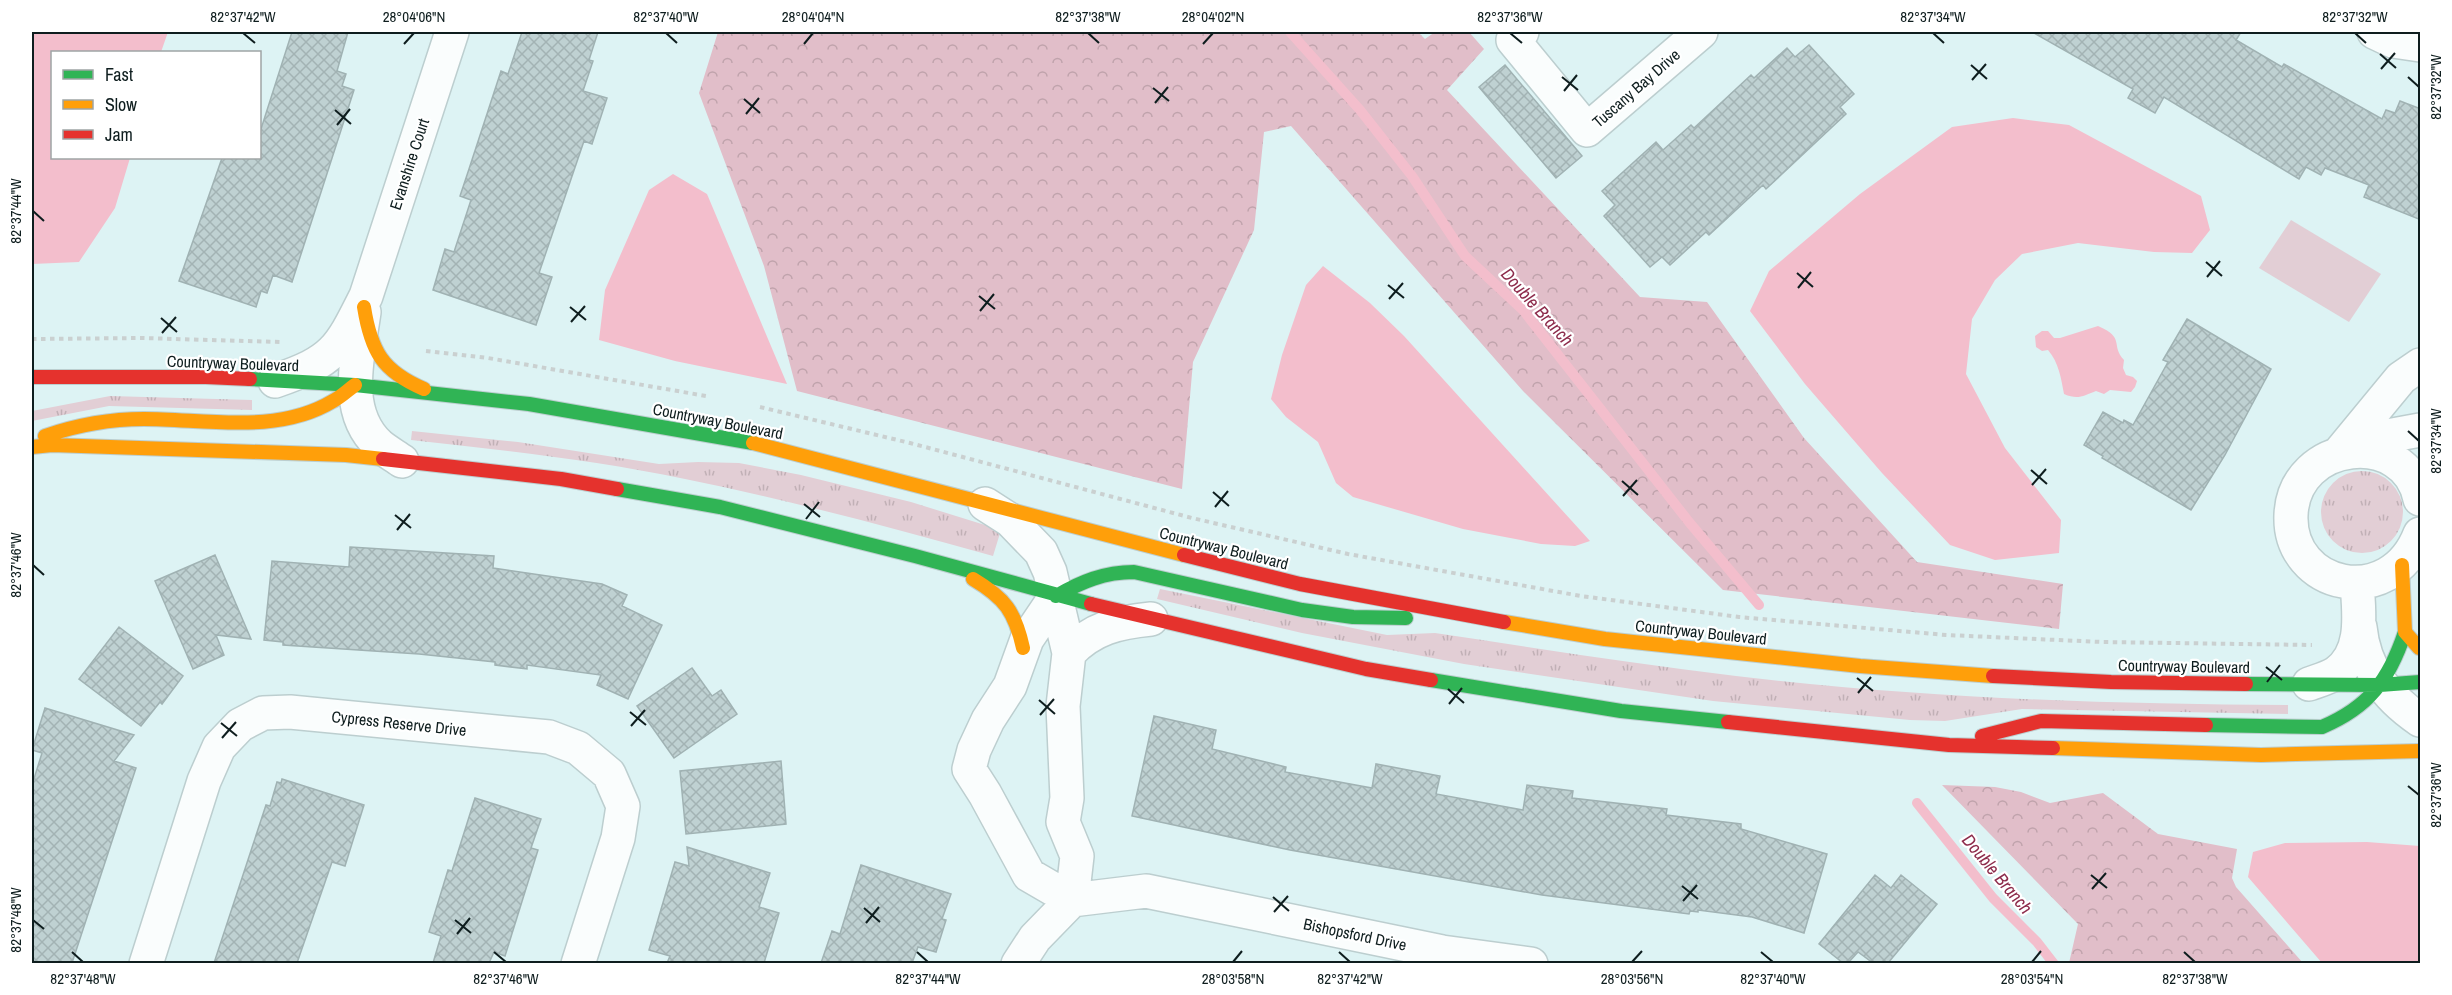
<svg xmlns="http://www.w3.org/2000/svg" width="2452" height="995" font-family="'Archivo Narrow',sans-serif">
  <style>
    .grass { fill: url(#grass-tufts) }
    .forest { fill: url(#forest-crowns) }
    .garden { fill: #e2ced5 }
    .water { fill: #f3becc }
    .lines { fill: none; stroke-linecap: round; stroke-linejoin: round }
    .stream { stroke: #f3becc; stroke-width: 10 }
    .building { fill: url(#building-cross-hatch); stroke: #a0b2b3; stroke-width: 1.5 }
    .street-casing { stroke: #bccecf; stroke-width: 36 }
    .fast-casing { stroke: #bccecf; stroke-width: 16 }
    .slow-casing { stroke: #bccecf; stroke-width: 16 }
    .jam-casing { stroke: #bccecf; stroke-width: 16 }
    .path { stroke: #cad0d0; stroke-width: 4; stroke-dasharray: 4.5 4.5; stroke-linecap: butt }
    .street { stroke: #fafdfd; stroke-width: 33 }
    .fast { stroke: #30b455; stroke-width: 14 }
    .slow { stroke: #ff9f0a; stroke-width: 14 }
    .jam { stroke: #e5322d; stroke-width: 14 }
    .ticks { fill: none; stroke: #0e1d1e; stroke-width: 2 }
    .labels { text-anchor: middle; stroke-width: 4.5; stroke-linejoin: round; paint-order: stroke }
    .street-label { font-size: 16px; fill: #0e1d1e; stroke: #fff }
    .water-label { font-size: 18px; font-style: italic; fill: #8d2c4c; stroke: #fff }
    .neatline { fill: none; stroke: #0e1d1e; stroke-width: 2 }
    .ticks-label { font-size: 15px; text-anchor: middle; fill: #0e1d1e }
  </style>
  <defs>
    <pattern id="grass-tufts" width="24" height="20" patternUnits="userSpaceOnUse" patternTransform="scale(1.5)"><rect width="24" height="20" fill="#e2ced5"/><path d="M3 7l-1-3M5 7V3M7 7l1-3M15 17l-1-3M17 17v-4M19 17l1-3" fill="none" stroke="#c1b0b6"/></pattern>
    <pattern id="forest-crowns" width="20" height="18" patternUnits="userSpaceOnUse" patternTransform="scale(1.5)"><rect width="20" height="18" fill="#e1bec9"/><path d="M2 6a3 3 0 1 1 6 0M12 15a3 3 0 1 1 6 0" fill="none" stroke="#c0a3ac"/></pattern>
    <pattern id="building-cross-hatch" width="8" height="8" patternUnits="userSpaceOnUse" patternTransform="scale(1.5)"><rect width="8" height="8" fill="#bfd1d2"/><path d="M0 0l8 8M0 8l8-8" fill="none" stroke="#a3b3b4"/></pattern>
  </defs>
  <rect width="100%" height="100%" fill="#ddf3f4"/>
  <path class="grass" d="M 110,396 L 252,400 L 252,410 L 109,406 L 32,421 L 32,411 Z
    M 412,431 L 518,442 L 659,464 L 698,462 L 739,463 L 801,475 L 911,502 L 1001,530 L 993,556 C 890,527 788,500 685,479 C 594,460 502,450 411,440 Z
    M2321 512a41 41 0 1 1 82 0a41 41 0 1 1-82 0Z
    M 1160,589 L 1387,635 L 1435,633 C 1535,648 1635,664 1736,676 C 1919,698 2104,704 2288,705 L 2288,714 L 2022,709 L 1945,721 L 1910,720 L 1713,701 L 1464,664 L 1302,633 L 1157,599 Z"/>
  <path class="forest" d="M 718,32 L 1418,32 L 1425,39 L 1435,32 L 1469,32 L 1484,49 L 1447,90 L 1640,297 L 1707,302 L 1804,438 L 1917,562 L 2063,584 L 2059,629 L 1723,590 L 1523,391 L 1291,126 L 1264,132 L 1254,230 L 1193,362 L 1182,489 L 797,391 L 764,266 L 699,93 Z
    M 1942,785 L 1995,787 L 2021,792 L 2050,803 L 2103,793 L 2158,834 L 2237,849 L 2232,878 L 2236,887 L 2303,963 L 2069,963 L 2078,924 Z"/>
  <path class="garden" d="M 2291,220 L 2381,274 L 2349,322 L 2259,268 Z"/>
  <path class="water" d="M 32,32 L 168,32 L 161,52 L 52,52 L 52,158 L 130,158 L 115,208 L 79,262 L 32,264 Z
    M 2013,118 L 2069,125 L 2201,196 L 2210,230 L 2192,253 L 2154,252 L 2078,243 L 2022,254 L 1995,280 L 1972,319 L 1966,374 L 2005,448 L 2061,520 L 2059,553 L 1995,560 L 1950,545 L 1882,473 L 1805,384 L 1750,311 L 1769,271 L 1860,194 L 1952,127 Z
    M 673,174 L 707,194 L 787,384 L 675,361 L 599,340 L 605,290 L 649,190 Z
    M 1323,266 L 1370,303 L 1404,336 L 1590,541 L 1575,546 L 1541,544 L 1463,529 L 1353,497 L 1336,483 L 1318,442 L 1286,417 L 1271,399 L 1282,355 L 1306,285 Z
    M 2098,326 C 2126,338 2110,345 2124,360 L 2123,368 L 2126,375 L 2133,377 L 2137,381 L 2135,387 L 2131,392 L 2110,390 L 2104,394 L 2096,391 C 2083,396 2078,400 2064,394 C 2061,378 2059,363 2048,350 L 2042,351 L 2036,347 L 2035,336 L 2042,331 L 2048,331 L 2054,338 L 2060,338 Z
    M 2367,842 L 2420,846 L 2420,963 L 2322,963 L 2248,877 L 2253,852 L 2285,843 Z"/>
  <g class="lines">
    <path class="stream" d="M 1290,32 L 1360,110 L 1412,176 L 1465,256 L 1523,310 L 1689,522 L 1759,605
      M 1917,803 L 1993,898 L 2037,942 L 2054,964"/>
  </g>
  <path class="building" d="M 292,32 L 348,32 L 337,71 L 346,74 L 342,86 L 354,90 L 292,282 L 273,275 L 267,293 L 261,291 L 256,307 L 179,281 L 222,158 L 260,158 L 260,132 Z
    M 522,32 L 598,32 L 589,60 L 593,61 L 583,91 L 607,98 L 592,144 L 584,141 L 539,273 L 552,277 L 536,325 L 433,290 L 445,249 L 454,252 L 471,200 L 460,196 L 469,169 L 501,71 L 508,74 Z
    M 2032,32 L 2241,32 L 2236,40 L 2282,67 L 2284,64 L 2382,119 L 2386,110 L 2395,113 L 2400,101 L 2421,109 L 2421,220 L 2364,197 L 2369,185 L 2325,168 L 2321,175 L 2306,167 L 2299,179 L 2164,97 L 2155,113 L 2128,98 L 2133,89 Z
    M 1809,45 L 1854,94 L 1840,107 L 1846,114 L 1766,189 L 1763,185 L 1709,235 L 1706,232 L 1670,265 L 1662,257 L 1650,267 L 1604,216 L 1615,205 L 1602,191 L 1656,142 L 1663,150 L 1691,125 L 1694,128 L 1751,75 L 1754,78 L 1787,48 L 1795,57 Z
    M 1505,65 L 1582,156 L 1556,178 L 1479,87 Z
    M 2187,319 L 2271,369 L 2225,455 L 2191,510 L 2102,458 L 2103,456 L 2084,445 L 2103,412 L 2123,423 L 2124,420 L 2133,425 L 2168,362 L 2163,360 Z
    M 350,547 L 494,556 L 493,568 L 602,584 L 627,595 L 622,606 L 662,625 L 628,699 L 597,685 L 601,675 L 527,665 L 527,669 L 495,665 L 495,662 L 419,654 L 283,645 L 283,642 L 264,640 L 272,561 L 349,567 Z
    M 215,555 L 251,639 L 216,635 L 224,655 L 193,669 L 155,581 Z
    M 119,627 L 183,676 L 162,704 L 160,702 L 141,726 L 79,679 Z
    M 692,668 L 712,696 L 721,690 L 737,714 L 674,758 L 637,706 Z
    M 45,708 L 134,735 L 114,761 L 136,768 L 72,963 L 32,963 L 32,785 L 42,753 L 32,750 Z
    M 1154,716 L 1216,730 L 1212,749 L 1286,767 L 1285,772 L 1372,788 L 1376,764 L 1440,776 L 1436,794 L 1523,810 L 1527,785 L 1573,791 L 1572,798 L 1667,809 L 1666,815 L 1741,824 L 1741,829 L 1827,854 L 1804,933 L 1752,917 L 1698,910 L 1698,912 L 1690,911 L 1689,914 L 1542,895 L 1290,850 L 1132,816 Z
    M 781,761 L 786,824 L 686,834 L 680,771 Z
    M 282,779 L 364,805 L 345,866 L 332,862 L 297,963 L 214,963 L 266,805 L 270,806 L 277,782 L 281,783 Z
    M 475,798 L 541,819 L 531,848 L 538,850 L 505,956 L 494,952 L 489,963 L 433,963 L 441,936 L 429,932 L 448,870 L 452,871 Z
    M 687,847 L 770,873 L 759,907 L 779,913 L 764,963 L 667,963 L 670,956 L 649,950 L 675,862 L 689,866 Z
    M 861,865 L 951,894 L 942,919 L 946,920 L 936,952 L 918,947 L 912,963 L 821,963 L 832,931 L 840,934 Z
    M 1875,875 L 1891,888 L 1901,875 L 1937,904 L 1888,963 L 1873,963 L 1858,952 L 1848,963 L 1843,963 L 1819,944 Z"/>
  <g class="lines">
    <defs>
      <path id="street" d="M 1522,32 L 1513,40 L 1587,130 L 1701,32
        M 2374,32 L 2393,41 L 2420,45
        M 364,312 C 358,356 342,411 379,445 C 386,451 395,456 402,461
        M 275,381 C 334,361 339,350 366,296 L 452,32
        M 2359,429 L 2382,437 L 2420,430
        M 2340,452 L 2401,378 L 2420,365
        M 2420,499 C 2406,428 2294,439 2291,515 C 2288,588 2390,612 2420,534
        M 985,504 L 1010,520 L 1041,552 L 1050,572 L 1069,653 L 1063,706 L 1067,798 L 1063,822 L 1077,856 L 1072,900 L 1035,938 L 1018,964
        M 1056,596 L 1027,639 L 1010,686 L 988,720 L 974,750 L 969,769 L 985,794 L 1029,875 L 1072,900 L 1146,891 L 1442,952 L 1531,964
        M 2360,627 C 2364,668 2386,697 2420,720
        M 1069,653 C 1092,628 1119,622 1151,619
        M 2309,684 C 2317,681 2328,678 2336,673 C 2365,653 2359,613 2357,583
        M 146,964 L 204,781 L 219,747 L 240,725 L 263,713 L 290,712 L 549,737 L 578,748 L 609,774 L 623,806 L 618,838 L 578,964"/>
      <path id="fast" d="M 250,379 L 355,385 L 529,404 L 753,443
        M 617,489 L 720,507 L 915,556 L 1091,604
        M 1056,596 C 1081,582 1104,572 1134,572 L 1302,610 L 1353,617 L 1406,618
        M 1431,680 L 1621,711 L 1728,722
        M 2246,684 L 2380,685 L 2420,682
        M 2206,725 L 2322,727 C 2369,707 2389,680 2405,632"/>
      <path id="slow" d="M 364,307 C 371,351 382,371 424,389
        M 45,436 C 77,425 110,419 144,419 C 205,419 277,435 333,401 C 341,397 348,390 355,385
        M 753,443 L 1184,555
        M 32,447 L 52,445 L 346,455 L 383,459
        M 2402,565 L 2405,632 L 2419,648
        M 973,579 C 1005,598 1015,612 1023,648
        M 1504,622 L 1605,639 L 1860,666 L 1993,676
        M 2053,748 L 2261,755 L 2420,751"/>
      <path id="jam" d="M 32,377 L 206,377 L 250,379
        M 383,459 L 561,479 L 617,489
        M 1184,555 L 1300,584 L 1504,622
        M 1091,604 L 1366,669 L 1431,680
        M 1993,676 L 2111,682 L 2246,684
        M 1728,722 L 1949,745 L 2053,748
        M 1982,736 L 2041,721 L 2206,725"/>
    </defs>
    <use href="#street" class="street-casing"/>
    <use href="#fast" class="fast-casing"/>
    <use href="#slow" class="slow-casing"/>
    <use href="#jam" class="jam-casing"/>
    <path class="path" d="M 32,339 L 141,338 L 280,342
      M 426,351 L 488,358 L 706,396
      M 760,407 L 910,443 L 1192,518 L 1348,554 L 1581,596 L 1739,617 L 1946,635 L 2103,642 L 2312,645"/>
    <use href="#street" class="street"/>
    <use href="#fast" class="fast"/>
    <use href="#slow" class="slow"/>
    <use href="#jam" class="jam"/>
  </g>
  <path class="ticks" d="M 243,33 L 255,43M 666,33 L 677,43M 1088,33 L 1099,43M 1510,33 L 1522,43M 1933,33 L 1944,43M 2355,33 L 2366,43M 404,44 L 414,33M 804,44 L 813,33M 1203,44 L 1213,33M 2380,54 L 2396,68M 1971,65 L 1987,79M 2381,69 L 2395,53M 1562,77 L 1578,90M 2408,77 L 2419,87M 1972,80 L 1986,64M 1153,88 L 1169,101M 1564,91 L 1577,75M 744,99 L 760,113M 1155,103 L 1168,87M 335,110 L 351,124M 746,114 L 759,98M 337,125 L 350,109M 33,211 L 44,221M 2206,262 L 2222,276M 1797,273 L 1813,287M 2207,277 L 2220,261M 1388,285 L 1404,298M 1798,288 L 1811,272M 979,296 L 995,309M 1389,299 L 1403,283M 570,307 L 586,320M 980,311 L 994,294M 161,318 L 177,332M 571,322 L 585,306M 162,333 L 176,317M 2408,431 L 2419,441M 2031,470 L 2047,484M 1622,481 L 1638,495M 2032,485 L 2046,469M 1213,492 L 1229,506M 1623,496 L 1637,480M 804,504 L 820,517M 1215,507 L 1228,491M 395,515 L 411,528M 806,519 L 819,502M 397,530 L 410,514M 33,565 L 44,575M 2266,667 L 2282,680M 1857,678 L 1873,691M 2267,682 L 2280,665M 1448,689 L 1464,703M 1858,693 L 1871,677M 1039,700 L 1055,714M 1449,704 L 1462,688M 630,712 L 646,725M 1040,715 L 1054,699M 221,723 L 237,736M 631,726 L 645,710M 222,738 L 236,722M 2408,786 L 2419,795M 2091,875 L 2107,888M 1682,886 L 1698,899M 2092,889 L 2106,873M 1273,897 L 1289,911M 1683,901 L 1697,885M 864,908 L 880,922M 1274,912 L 1288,896M 33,920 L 44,929M 455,920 L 471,933M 866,923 L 879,907M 457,934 L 470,918M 72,952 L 83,962M 494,952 L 506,962M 917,952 L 928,962M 1339,952 L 1350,962M 1761,952 L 1773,962M 2184,952 L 2195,962M 1233,962 L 1242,951M 1632,962 L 1642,951M 2032,962 L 2041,951"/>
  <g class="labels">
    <g class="street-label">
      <text transform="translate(1636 88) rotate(-41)" y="6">Tuscany Bay Drive</text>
      <text transform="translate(409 164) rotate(-72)" y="6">Evanshire Court</text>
      <text transform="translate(233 363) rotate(2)" y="6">Countryway Boulevard</text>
      <text transform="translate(718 421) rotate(11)" y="6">Countryway Boulevard</text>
      <text transform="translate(1224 548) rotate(14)" y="6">Countryway Boulevard</text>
      <text transform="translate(1701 632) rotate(6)" y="6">Countryway Boulevard</text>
      <text transform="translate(2184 666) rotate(1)" y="6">Countryway Boulevard</text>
      <text transform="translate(399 723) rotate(6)" y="6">Cypress Reserve Drive</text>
      <text transform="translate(1355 934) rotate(12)" y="6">Bishopsford Drive</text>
    </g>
    <g class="water-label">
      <text transform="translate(1537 307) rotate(48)" y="6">Double Branch</text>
      <text transform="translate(1997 874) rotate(50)" y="6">Double Branch</text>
    </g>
  </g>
  <rect width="2452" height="995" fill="none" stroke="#ffffff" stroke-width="66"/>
  <rect x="51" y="51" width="210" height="108" fill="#ffffff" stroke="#9fa5a5" stroke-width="1.5"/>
  <rect x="63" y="70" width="30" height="9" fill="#30b455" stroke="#9fa5a5" stroke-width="1.5"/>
  <text x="105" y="81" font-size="18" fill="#0e1d1e">Fast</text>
  <rect x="63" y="100" width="30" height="9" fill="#ff9f0a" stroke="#9fa5a5" stroke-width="1.5"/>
  <text x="105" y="111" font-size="18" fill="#0e1d1e">Slow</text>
  <rect x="63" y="130" width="30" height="9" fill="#e5322d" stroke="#9fa5a5" stroke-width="1.5"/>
  <text x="105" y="141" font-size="18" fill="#0e1d1e">Jam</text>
  <rect x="33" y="33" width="2386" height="929" class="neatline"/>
  <g class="ticks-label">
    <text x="243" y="22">82°37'42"W</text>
    <text x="414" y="22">28°04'06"N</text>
    <text x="666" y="22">82°37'40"W</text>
    <text x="813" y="22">28°04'04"N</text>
    <text x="1088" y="22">82°37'38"W</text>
    <text x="1213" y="22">28°04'02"N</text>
    <text x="1510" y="22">82°37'36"W</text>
    <text x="1933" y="22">82°37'34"W</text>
    <text x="2355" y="22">82°37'32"W</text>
    <text transform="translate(2436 87) rotate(-90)" y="5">82°37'32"W</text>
    <text transform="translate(16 211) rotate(-90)" y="5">82°37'44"W</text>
    <text transform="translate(2436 441) rotate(-90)" y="5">82°37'34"W</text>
    <text transform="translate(16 565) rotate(-90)" y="5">82°37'46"W</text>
    <text transform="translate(2436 795) rotate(-90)" y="5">82°37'36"W</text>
    <text transform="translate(16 920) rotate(-90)" y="5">82°37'48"W</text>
    <text x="83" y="984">82°37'48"W</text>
    <text x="506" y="984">82°37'46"W</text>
    <text x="928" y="984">82°37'44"W</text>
    <text x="1233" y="984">28°03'58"N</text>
    <text x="1350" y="984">82°37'42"W</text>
    <text x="1632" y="984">28°03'56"N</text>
    <text x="1773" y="984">82°37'40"W</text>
    <text x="2032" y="984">28°03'54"N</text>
    <text x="2195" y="984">82°37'38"W</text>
  </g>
</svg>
